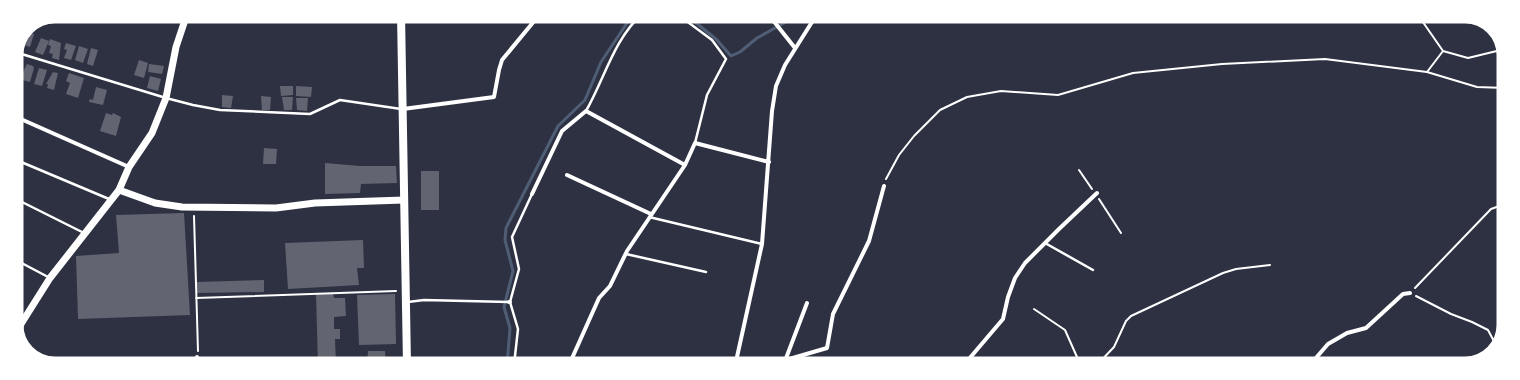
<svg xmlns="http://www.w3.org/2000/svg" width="1520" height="380" font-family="'Open Sans',sans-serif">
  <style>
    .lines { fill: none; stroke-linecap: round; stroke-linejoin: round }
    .stream { stroke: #4f5d75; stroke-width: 3 }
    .building { fill: #626471 }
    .path { stroke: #fff; stroke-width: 2 }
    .service { stroke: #fff; stroke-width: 2.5 }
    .minor { stroke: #fff; stroke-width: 4 }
    .tertiary { stroke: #fff; stroke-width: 7 }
    .primary { stroke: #fff; stroke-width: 8 }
    .rim { fill: none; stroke: #fff; stroke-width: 5 }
  </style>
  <rect width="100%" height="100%" fill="#2d3142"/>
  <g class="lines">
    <path class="stream" d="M 685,14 L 716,39 L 731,56 L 740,52 L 757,38 L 800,14
      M 507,365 L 510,328 L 504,307 L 513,271 L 505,240 L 506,228 L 558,126 L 585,100 L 601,62 L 633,14"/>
  </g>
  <path class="building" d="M 110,14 L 127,14 L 126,22 L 109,19 Z
    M 26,31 L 34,34 L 30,47 L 21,44 Z
    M 41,38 L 49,41 L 43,55 L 35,52 Z
    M 50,39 L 61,43 L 59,60 L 52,58 L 53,54 L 49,53 L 51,46 L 48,45 Z
    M 66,43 L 76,46 L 71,60 L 64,58 L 67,50 L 64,49 Z
    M 79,46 L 88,49 L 83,63 L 75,60 Z
    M 91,48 L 98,50 L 93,66 L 87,64 Z
    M 139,60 L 148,63 L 144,78 L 134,75 Z
    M 15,62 L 23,64 L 18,79 L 14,77 Z
    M 27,64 L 33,66 L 34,68 L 30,82 L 22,80 L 23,76 L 21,76 Z
    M 149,64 L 164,66 L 162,74 L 148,72 Z
    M 39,68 L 47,70 L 42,86 L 34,84 Z
    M 53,72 L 58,73 L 54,90 L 47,88 L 48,84 L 46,84 Z
    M 69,73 L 84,78 L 78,98 L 66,94 L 70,83 L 66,81 Z
    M 150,76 L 161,79 L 158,91 L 147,88 Z
    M 280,86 L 293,86 L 293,95 L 281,96 Z
    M 296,86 L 312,87 L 311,97 L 296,96 Z
    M 96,87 L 107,90 L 103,105 L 89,102 L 90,99 L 93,100 Z
    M 222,95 L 233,96 L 231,108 L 222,107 Z
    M 261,96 L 271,97 L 270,110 L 262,110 Z
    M 282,97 L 293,97 L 292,110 L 284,110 Z
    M 296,98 L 308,98 L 307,111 L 297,110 Z
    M 106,113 L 112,115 L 113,113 L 121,117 L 116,136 L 100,131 Z
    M 264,148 L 277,149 L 276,164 L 263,164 Z
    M 325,163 L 360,166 L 396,166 L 397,183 L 361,184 L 360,193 L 325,194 Z
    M 421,171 L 439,171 L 439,210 L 421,210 Z
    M 184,213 L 190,315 L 78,319 L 76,256 L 119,253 L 116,215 Z
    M 363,240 L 364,268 L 357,268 L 359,285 L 288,289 L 285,243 Z
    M 264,280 L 264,292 L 197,293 L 197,282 Z
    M 333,293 L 334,298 L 345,298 L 346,316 L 334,317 L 334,329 L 340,329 L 340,339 L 335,339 L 336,363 L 346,362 L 346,365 L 318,365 L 316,294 Z
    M 395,294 L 396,344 L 359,345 L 357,295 Z
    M 368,351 L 385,351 L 386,365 L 367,365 Z"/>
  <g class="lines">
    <path class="path" d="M 1418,15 L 1443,51 L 1468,58 L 1505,49
      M 1427,72 L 1443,51
      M 1079,170 L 1092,189
      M 886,179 L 899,155 L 914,136 L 940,110 L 967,97 L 1001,91 L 1058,95 L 1133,73 L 1222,64 L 1325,59 L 1427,72 L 1477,87 L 1506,88
      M 1099,199 L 1121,233
      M 194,216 L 198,351
      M 1415,288 L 1491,209 L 1505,204
      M 1416,296 L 1451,314 L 1472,322 L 1488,330 L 1497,347
      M 196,298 L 396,291
      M 1034,309 L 1065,330 L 1081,366
      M 1205,363 L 1206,366
      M 1096,366 L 1114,347 L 1126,321 L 1131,316 L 1223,273 L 1236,269 L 1270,265"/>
    <path class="service" d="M 677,14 L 712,40 L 726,59 L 707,95 L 695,143
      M 15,52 L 166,98 L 193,105 L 220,110 L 310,114 L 340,100 L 401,109
      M 586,111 C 604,80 614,39 642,14
      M 14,159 L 109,199
      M 14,198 L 84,233
      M 649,217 L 762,244
      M 1045,243 L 1093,270
      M 626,254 L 706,272
      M 14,259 L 50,278
      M 408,302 L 424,300 L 509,302
      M 514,365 L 518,329 L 510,302 L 519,269 L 512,237 L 532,194"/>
    <path class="minor" d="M 768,14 L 795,48
      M 403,109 L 494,97 L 499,70 L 502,60 L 540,14
      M 14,116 L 129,167
      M 567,175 L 651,214
      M 532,194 L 562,131 L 586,111 L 685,165
      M 509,302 L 510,302
      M 197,357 L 197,365
      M 736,360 L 779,362 L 827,348 L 833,314 L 869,241 L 884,186
      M 785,361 L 807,303
      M 569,365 L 599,298 L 610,286 L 627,251 L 685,165 L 695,143 L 769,162
      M 735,366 L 762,244 L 772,111 L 776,86 L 785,65 L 817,14
      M 963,366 L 1003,319 L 1008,297 L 1015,278 L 1025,263 L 1059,229 L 1097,193
      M 1115,366 L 1115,364
      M 1309,366 L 1328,344 L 1347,333 L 1366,328 L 1403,294 L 1410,293"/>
    <path class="tertiary" d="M 119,190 L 155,203 L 182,207 L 276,208 L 315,203 L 404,200
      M 17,336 L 21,324 L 50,278 L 119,190 L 129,167 L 152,133 L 166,98 L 176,47 L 187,14"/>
    <path class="primary" d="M 401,14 L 407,365"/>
  </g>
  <path d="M0 0H1520V380H0ZM55 21H1465A34 34 0 0 1 1499 55V325A34 34 0 0 1 1465 359H55A34 34 0 0 1 21 325V55A34 34 0 0 1 55 21Z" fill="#fff" fill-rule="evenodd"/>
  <path class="rim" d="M55 21H1465A34 34 0 0 1 1499 55V325A34 34 0 0 1 1465 359H55A34 34 0 0 1 21 325V55A34 34 0 0 1 55 21Z"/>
</svg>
